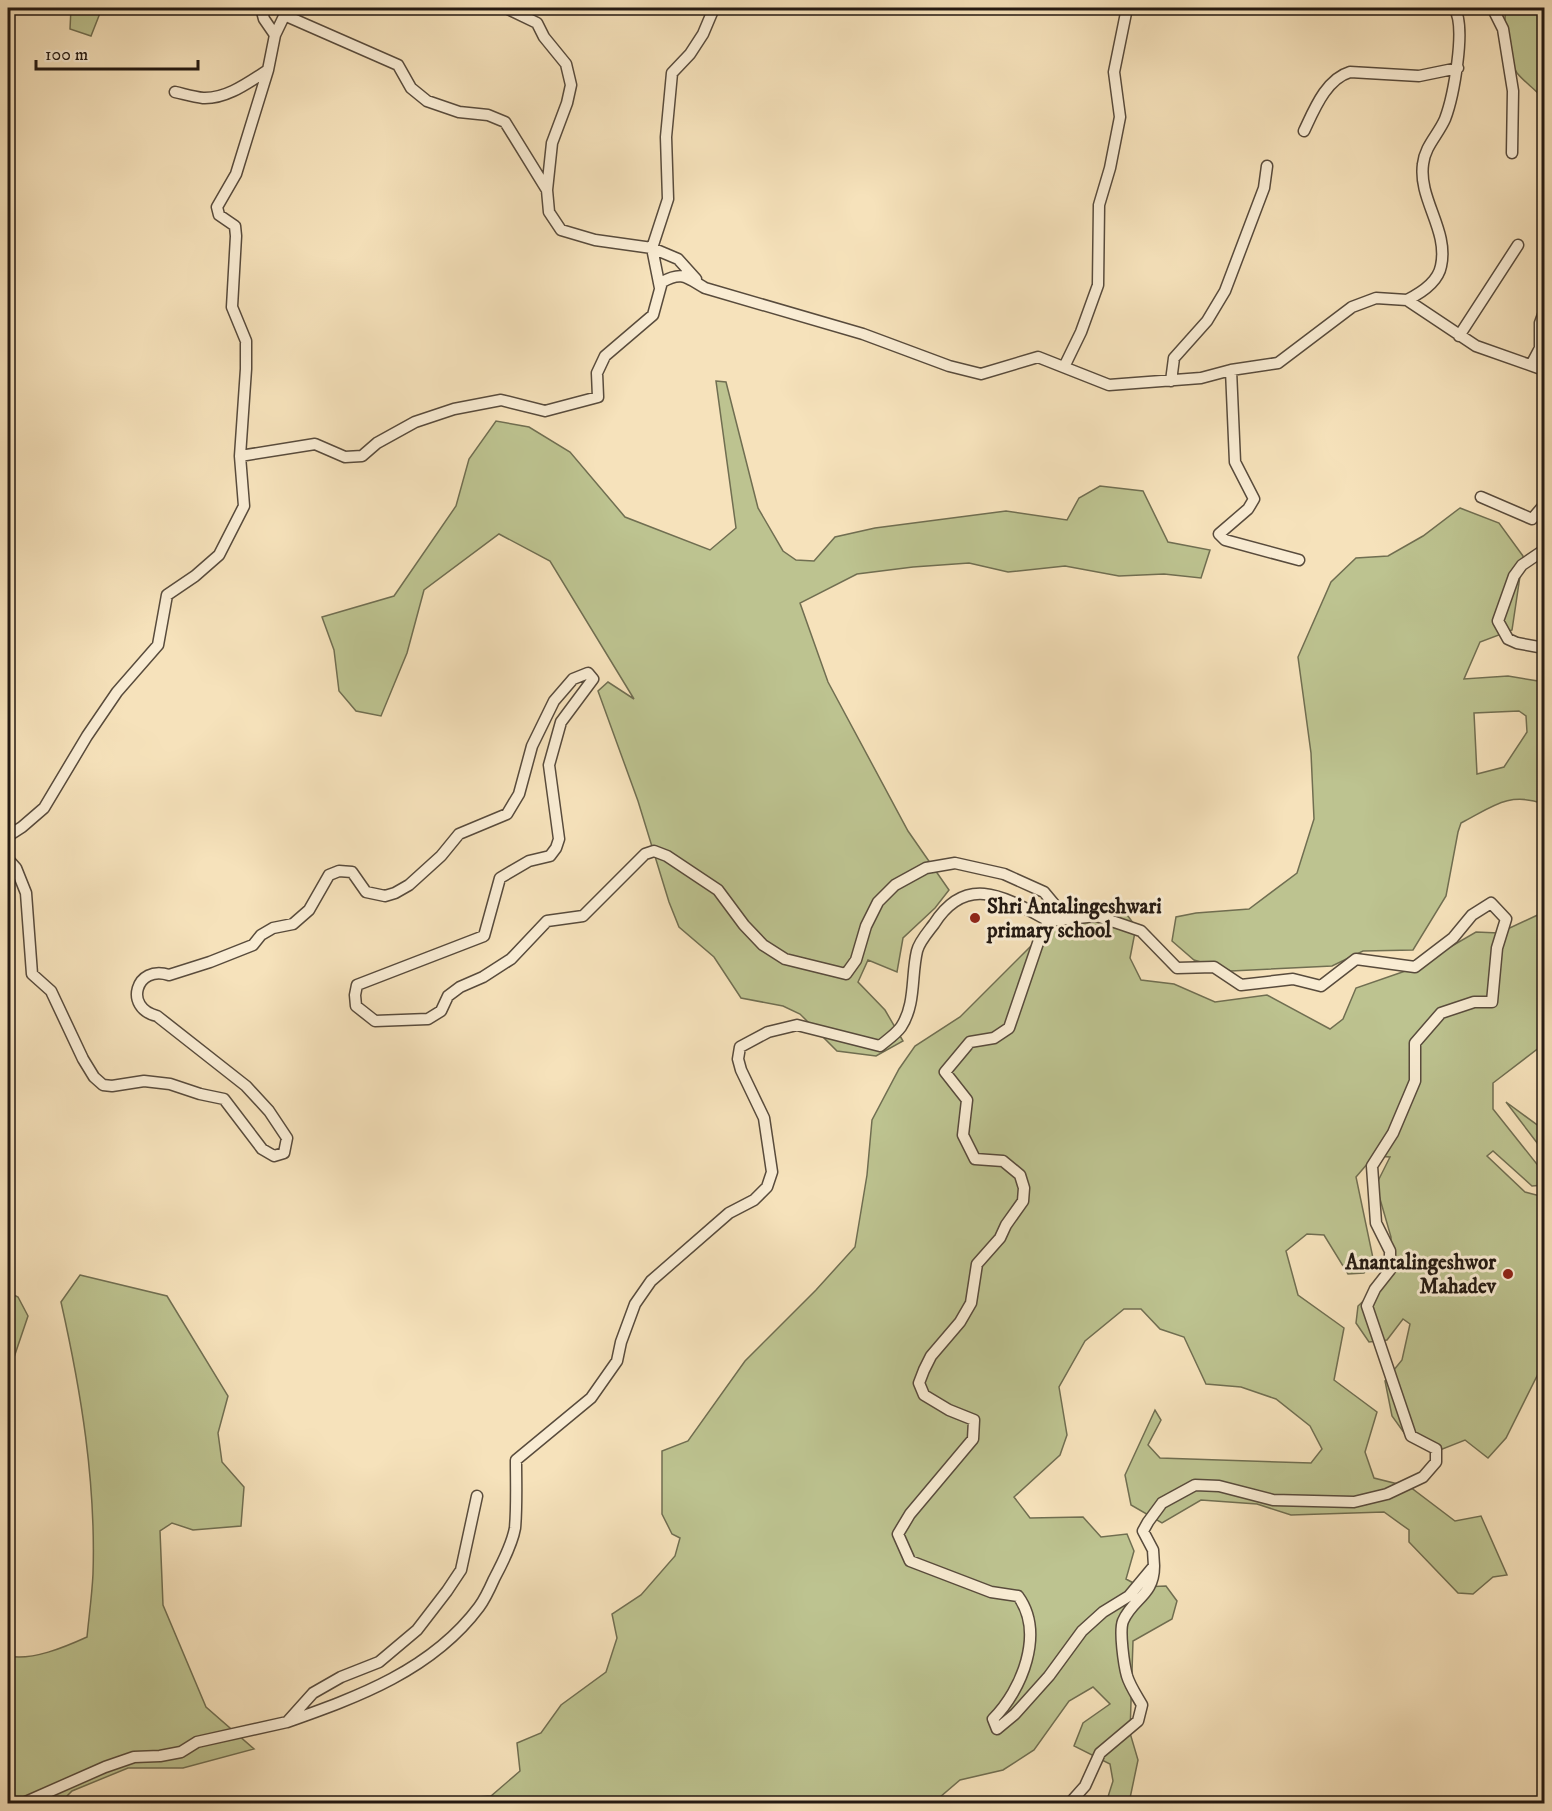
<svg xmlns="http://www.w3.org/2000/svg" width="1552" height="1811" font-family="'IM FELL DW Pica',serif">
  <style>
    .green { fill: #bdc390; stroke: #706e51; stroke-width: 1.5; fill-rule: evenodd }
    .lines { fill: none; stroke-linecap: round; stroke-linejoin: round }
    .street-casing { stroke: #584b3c; stroke-width: 13 }
    .street { stroke: #f9ecd3; stroke-width: 10 }
    .poi-dot { fill: #8f2418; stroke: #f9ecd3; stroke-width: 2 }
    .labels { text-anchor: middle; stroke-width: 6; stroke-linejoin: round; paint-order: stroke }
    .poi-label { font-size: 21px; font-weight: bold; fill: #231912; stroke: #f9ecd3; text-anchor: start }
  </style>
  <rect width="100%" height="100%" fill="#f6e2bb"/>
  <filter id="stains"><feTurbulence type="fractalNoise" baseFrequency=".00333" numOctaves="4"/><feColorMatrix values="0 0 0 0 .2 0 0 0 0 .09 0 0 0 0 .02 0 0 0 .5 -.17"/></filter>
  <radialGradient id="worn" r=".72"><stop offset=".6" stop-color="#630" stop-opacity="0"/><stop offset="1" stop-color="#630" stop-opacity=".3"/></radialGradient>
  <path class="green" d="M 71,8 L 102,8 L 91,36 L 70,29 Z
    M 1506,8 L 1544,8 L 1544,100 C 1537,90 1525,83 1517,73 C 1507,59 1503,25 1506,8 Z
    M 716,381 L 726,382 L 758,508 L 783,551 L 796,560 L 814,561 L 835,537 L 875,528 L 1006,511 L 1067,520 L 1079,498 L 1100,486 L 1143,491 L 1168,542 L 1210,550 L 1201,578 L 1164,574 L 1119,576 L 1065,566 L 1008,572 L 969,563 L 913,567 L 857,574 L 800,603 L 828,682 L 908,831 L 949,890 L 935,908 L 903,938 L 897,972 L 868,960 L 858,982 L 885,1010 L 903,1041 L 876,1056 L 837,1051 L 800,1014 L 783,1006 L 741,998 L 714,957 L 679,927 L 669,902 L 638,801 L 598,691 L 608,682 L 634,699 L 550,561 L 499,534 L 424,590 L 407,653 L 381,716 L 356,711 L 339,691 L 334,650 L 322,617 L 394,596 L 456,506 L 469,459 L 496,421 L 529,427 L 570,452 L 625,517 L 710,550 L 736,528 Z
    M 1460,508 L 1499,523 L 1523,556 L 1512,630 L 1480,642 L 1464,679 L 1508,676 L 1544,682 L 1544,804 C 1509,791 1492,807 1461,823 L 1458,832 L 1446,896 L 1413,950 L 1363,951 L 1332,966 L 1231,971 L 1194,960 L 1172,941 L 1176,917 L 1196,913 L 1249,909 L 1297,873 L 1314,819 L 1311,753 L 1298,657 L 1331,582 L 1356,558 L 1388,556 L 1423,536 ZM 1519,711 L 1526,716 L 1527,732 L 1504,767 L 1477,774 L 1474,713 Z
    M 1090,903 L 1125,912 L 1136,927 L 1130,958 L 1141,980 L 1174,984 L 1215,1002 L 1267,995 L 1330,1029 L 1343,1019 L 1356,988 L 1414,968 L 1476,932 L 1499,933 L 1544,912 L 1544,1044 L 1493,1083 L 1493,1109 L 1540,1168 L 1544,1185 L 1532,1186 L 1493,1151 L 1487,1156 L 1525,1192 L 1544,1197 L 1544,1369 L 1538,1374 L 1506,1438 L 1488,1458 L 1465,1440 L 1440,1450 L 1407,1437 L 1392,1416 L 1385,1381 L 1402,1360 L 1410,1324 L 1403,1319 L 1387,1340 L 1369,1342 L 1356,1323 L 1358,1306 L 1390,1276 L 1391,1237 L 1376,1185 L 1390,1157 L 1374,1156 L 1356,1177 L 1373,1258 L 1364,1273 L 1348,1274 L 1324,1235 L 1307,1234 L 1286,1251 L 1298,1295 L 1344,1328 L 1334,1380 L 1377,1412 L 1365,1452 L 1374,1478 L 1410,1487 L 1455,1521 L 1481,1516 L 1507,1575 L 1493,1577 L 1473,1594 L 1458,1593 L 1409,1542 L 1409,1530 L 1384,1512 L 1291,1515 L 1257,1504 L 1201,1500 L 1162,1523 L 1131,1505 L 1125,1475 L 1155,1410 L 1161,1420 L 1148,1445 L 1160,1458 L 1311,1463 L 1322,1449 L 1310,1426 L 1276,1399 L 1241,1387 L 1206,1384 L 1184,1337 L 1160,1329 L 1141,1309 L 1124,1309 L 1085,1341 L 1059,1387 L 1067,1435 L 1060,1455 L 1014,1497 L 1030,1518 L 1083,1517 L 1101,1537 L 1127,1534 L 1134,1551 L 1126,1579 L 1141,1587 L 1166,1586 L 1177,1601 L 1172,1619 L 1133,1641 L 1130,1733 L 1138,1760 L 1129,1803 L 1106,1803 L 1113,1781 L 1110,1764 L 1074,1746 L 1083,1723 L 1110,1704 L 1093,1687 L 1069,1701 L 1034,1750 L 1003,1770 L 960,1780 L 933,1803 L 384,1804 L 491,1796 L 520,1771 L 517,1743 L 541,1733 L 561,1705 L 606,1672 L 617,1638 L 612,1614 L 641,1595 L 675,1556 L 680,1538 L 672,1534 L 662,1514 L 662,1451 L 688,1441 L 745,1361 L 816,1290 L 855,1247 L 867,1175 L 872,1120 L 899,1069 L 915,1046 L 960,1017 L 1064,913 Z
    M 1506,1102 L 1544,1130 L 1544,1152 Z
    M 80,1275 L 167,1296 L 228,1396 L 218,1433 L 222,1462 L 244,1487 L 241,1526 L 193,1530 L 172,1523 L 160,1531 L 163,1605 L 206,1707 L 254,1749 L 183,1768 L 128,1768 L 72,1791 L 60,1803 L 8,1804 L 8,1656 C 32,1661 65,1647 87,1637 C 89,1616 92,1595 93,1574 C 96,1482 81,1391 61,1302 Z
    M 8,1292 L 18,1297 L 28,1316 L 8,1375 Z"/>
  <g class="lines">
    <defs>
      <path id="street" d="M 261,8 L 264,19 L 275,35
        M 506,8 L 537,23 L 544,37 L 566,64 L 571,85 L 567,103 L 552,143 L 547,190 L 549,212 L 561,230 L 595,240 L 652,248 L 678,259 L 696,279
        M 1495,8 L 1494,11 L 1503,29 L 1513,91 L 1512,153
        M 284,15 L 398,65 L 411,88 L 427,101 L 459,112 L 488,115 L 505,122 L 547,190
        M 175,92 C 184,94 194,97 203,98 C 227,99 249,82 268,70
        M 1304,131 C 1314,110 1326,79 1350,72 L 1419,76 L 1458,68
        M 660,288 L 652,248 L 668,199 L 666,137 L 672,73 L 690,54 L 703,34 L 714,8
        M 1407,300 C 1421,293 1438,282 1441,266 C 1449,230 1418,199 1423,164 C 1425,146 1438,135 1445,119 C 1453,98 1467,26 1454,8
        M 1459,336 L 1518,245
        M 1531,365 L 1540,348 L 1540,323 L 1544,312
        M 1064,367 L 1081,332 L 1098,285 L 1099,205 L 1110,168 L 1120,117 L 1114,72 L 1127,8
        M 1231,370 L 1235,462 L 1254,499 L 1248,509 L 1219,534 L 1225,540 L 1299,560
        M 1171,381 L 1174,358 L 1207,321 L 1225,291 L 1264,188 L 1267,166
        M 240,456 L 315,444 L 345,457 L 362,456 L 377,443 L 415,422 L 454,409 L 501,400 L 545,411 L 598,397 L 597,373 L 605,356 L 653,315 L 662,282 C 682,271 686,277 705,288 L 863,334 L 949,366 L 981,374 L 1038,357 L 1109,385 L 1201,378 L 1231,370 L 1278,363 L 1352,307 L 1376,298 L 1407,300 L 1476,346 L 1544,370
        M 1481,497 L 1532,519 L 1544,505
        M 1544,550 L 1522,565 L 1514,576 L 1498,621 L 1508,639 L 1517,643 L 1544,648
        M 8,836 L 22,827 L 44,808 L 87,736 L 117,692 L 158,645 L 167,595 L 195,576 L 219,555 L 244,506 L 240,456 L 246,369 L 246,341 L 232,307 L 236,236 L 235,226 L 219,215 L 217,207 L 236,174 L 268,70 L 275,35 L 288,8
        M 8,859 L 16,868 L 26,893 L 32,974 L 51,991 L 83,1059 L 94,1077 L 103,1085 L 112,1086 L 144,1081 L 170,1084 L 200,1094 L 224,1099 L 262,1149 L 274,1156 L 284,1153 L 287,1138 L 269,1111 L 246,1086 L 157,1016 C 123,1008 136,964 169,975 L 210,962 L 253,945 L 261,935 L 273,928 L 293,924 L 309,910 L 329,875 L 339,871 L 352,872 L 366,892 L 385,896 L 395,893 L 409,885 L 441,856 L 459,834 L 507,814 L 519,794 L 532,746 L 554,701 L 573,679 L 588,673 L 593,679 L 561,722 L 549,765 L 559,839 L 556,848 L 550,856 L 529,861 L 500,878 L 484,936 L 357,985 L 355,995 L 356,1006 L 375,1021 L 428,1019 L 441,1011 L 448,996 L 460,987 L 483,977 L 511,959 L 547,921 L 583,916 L 645,854 L 654,851 L 667,856 L 718,890 L 744,925 L 763,945 L 785,959 L 846,974 L 856,960 L 866,926 L 878,902 L 895,885 L 926,868 L 955,863 L 1004,874 L 1044,892 L 1059,910 L 1049,921 C 1006,898 967,872 934,924 C 928,932 919,942 917,951 C 911,976 916,1004 901,1027 C 896,1034 887,1040 880,1046 L 797,1025 L 768,1032 L 740,1047 L 738,1059 L 741,1070 L 764,1118 L 772,1172 L 767,1187 L 754,1200 L 729,1213 L 651,1281 L 635,1304 L 621,1342 L 617,1361 L 591,1398 L 516,1460 C 516,1482 517,1506 515,1528 C 512,1545 502,1564 494,1579 C 490,1588 485,1599 479,1607 C 432,1670 358,1697 287,1722 L 313,1693 L 341,1677 L 379,1662 L 417,1630 L 447,1591 L 461,1570 L 477,1496
        M 21,1804 L 105,1767 L 134,1757 L 160,1756 L 181,1752 L 197,1742 L 287,1722
        M 1069,1804 L 1085,1786 L 1100,1753 L 1138,1721 L 1142,1705 C 1137,1696 1130,1686 1127,1676 C 1124,1665 1119,1631 1123,1621 C 1133,1598 1154,1596 1154,1566 L 1129,1596 L 1103,1612 L 1082,1631 L 1049,1676 L 1015,1714 L 997,1729 L 993,1719 C 1022,1690 1045,1633 1018,1596 L 991,1592 L 910,1561 L 898,1534 L 910,1514 L 973,1439 L 974,1420 L 949,1410 L 924,1395 L 919,1383 L 924,1370 L 931,1356 L 960,1322 L 971,1303 L 977,1264 L 1000,1238 L 1006,1225 L 1023,1201 L 1024,1188 L 1020,1175 L 1003,1161 L 975,1159 L 963,1135 L 967,1100 L 945,1072 L 970,1042 L 994,1038 L 1009,1028 L 1039,940 L 1049,921 L 1097,916 L 1141,931 L 1177,968 L 1214,967 L 1241,985 L 1293,979 L 1321,986 L 1356,959 L 1415,967 L 1453,938 L 1472,915 L 1491,903 L 1506,919 L 1497,948 L 1492,1002 L 1474,1002 L 1441,1013 L 1415,1043 L 1415,1081 L 1393,1133 L 1372,1166 L 1376,1223 L 1390,1251 L 1390,1270 L 1375,1289 L 1367,1306 L 1411,1436 L 1436,1449 L 1436,1462 L 1423,1477 L 1387,1494 L 1354,1502 L 1273,1500 L 1219,1486 L 1195,1485 L 1162,1503 L 1148,1522 L 1143,1531 L 1153,1550 L 1154,1566"/>
    </defs>
    <use href="#street" class="street-casing"/>
    <use href="#street" class="street"/>
  </g>
  <g class="poi-dot">
    <circle cx="975" cy="918" r="6"/>
    <circle cx="1508" cy="1274" r="6"/>
  </g>
  <g class="labels">
    <g class="poi-label">
      <text x="987" y="913">Shri Antalingeshwari<tspan x="987" dy="24">primary school</tspan></text>
      <text x="1496" y="1269" text-anchor="end">Anantalingeshwor<tspan x="1496" dy="24">Mahadev</tspan></text>
    </g>
  </g>
  <rect width="1552" height="1811" fill="none" stroke="#f6e2bb" stroke-width="30"/>
  <rect x="9" y="9" width="1534" height="1793" fill="none" stroke="#231912" stroke-width="3"/>
  <rect x="15" y="15" width="1522" height="1781" fill="none" stroke="#231912" stroke-width="1.5"/>
  <path d="M36 60v9h162v-9" fill="none" stroke="#231912" stroke-width="3"/>
  <text x="45" y="60" font-size="18" fill="#231912" stroke="#f9ecd3" stroke-width="4.5" paint-order="stroke">100 m</text>
  <rect width="100%" height="100%" filter="url(#stains)"/>
  <rect width="100%" height="100%" fill="url(#worn)"/>
</svg>
